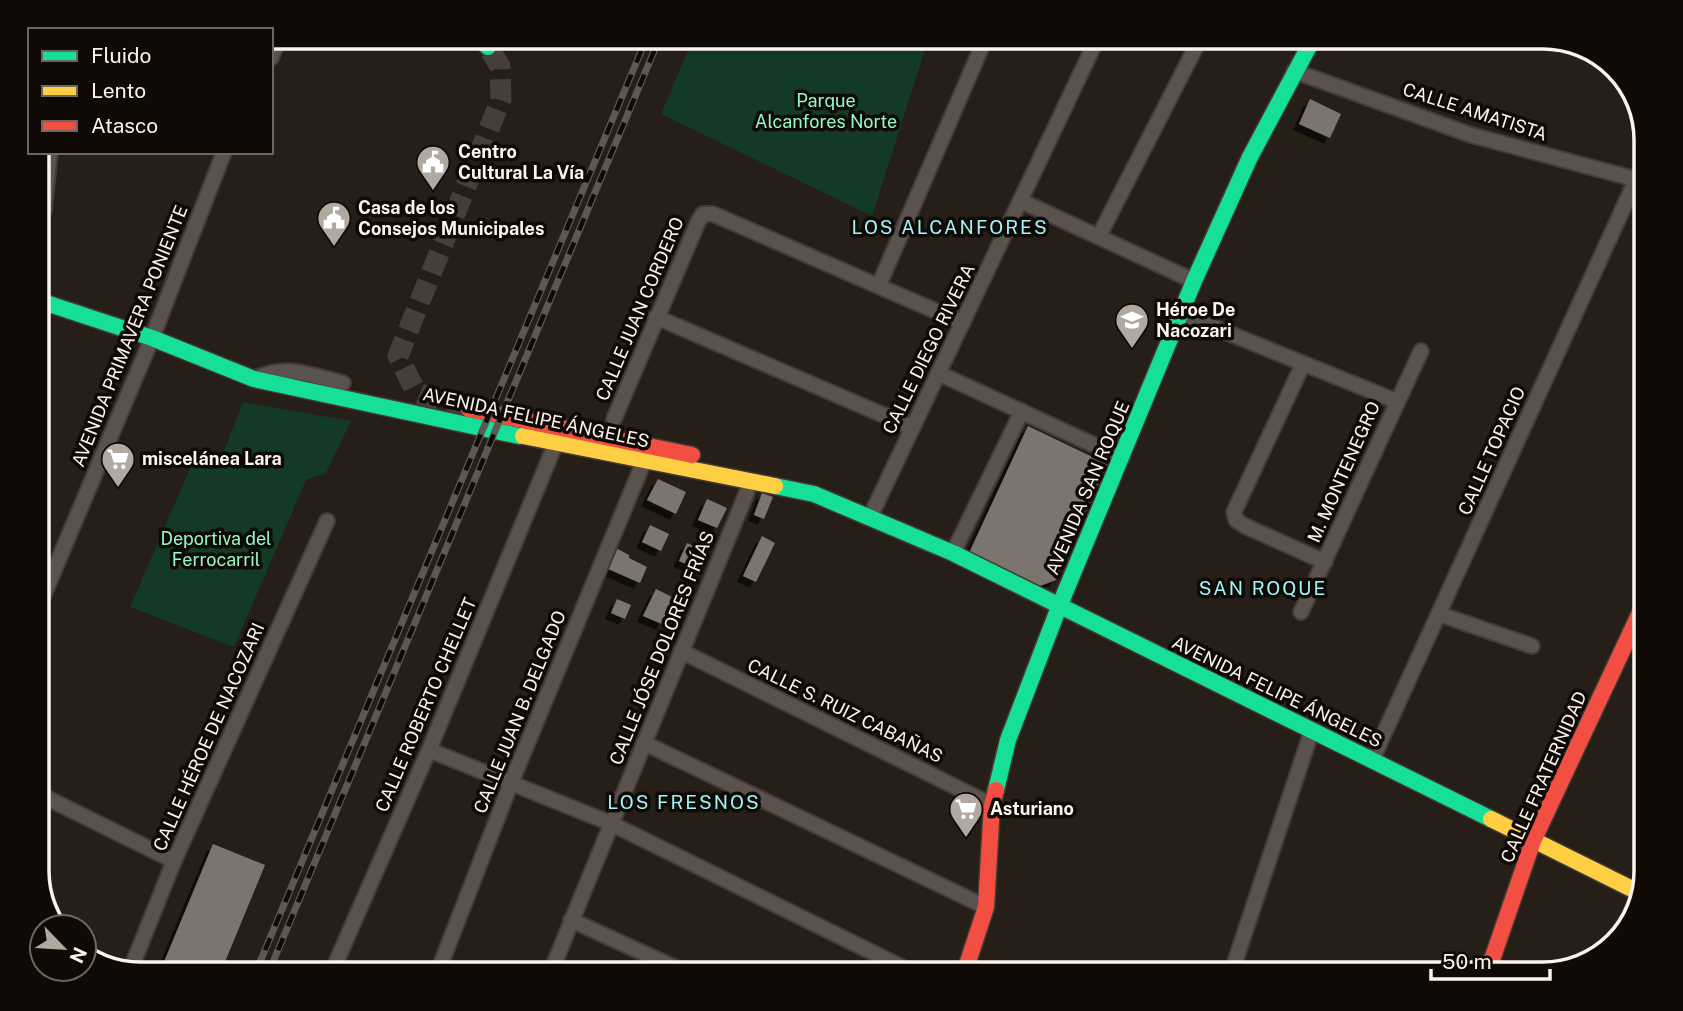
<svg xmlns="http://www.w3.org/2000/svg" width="1683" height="1011" font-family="'Public Sans',sans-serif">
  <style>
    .green { fill: #123a27 }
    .building { fill: #7c756e; filter: url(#shadow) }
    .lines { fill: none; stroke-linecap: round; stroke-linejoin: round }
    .secondary-tunnel { stroke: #463f38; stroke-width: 21; stroke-dasharray: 21 10; stroke-linecap: butt }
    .street-casing { stroke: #423b36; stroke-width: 18 }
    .fast-casing { stroke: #423b36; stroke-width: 19 }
    .slow-casing { stroke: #423b36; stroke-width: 19 }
    .jam-casing { stroke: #423b36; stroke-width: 19 }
    .street { stroke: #59524d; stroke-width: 14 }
    .fast { stroke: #16e098; stroke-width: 16 }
    .slow { stroke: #ffcf43; stroke-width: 16 }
    .jam { stroke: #f24e42; stroke-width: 16 }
    .rail-casing { stroke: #5d5853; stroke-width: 7 }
    .rail { stroke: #100a06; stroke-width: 4.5; stroke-dasharray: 13; stroke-linecap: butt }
    .labels { text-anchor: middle; stroke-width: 7; stroke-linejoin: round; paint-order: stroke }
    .park-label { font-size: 18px; fill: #93f9c4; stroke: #100a06 }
    .street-label { font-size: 18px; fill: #fcf3ea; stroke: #100a06 }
    .poi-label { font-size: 18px; font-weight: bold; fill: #fcf3ea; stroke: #100a06; text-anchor: start }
    .neighbourhood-label { font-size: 19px; letter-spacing: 2px; fill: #a2f4fb; stroke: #100a06 }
    .rim { fill: none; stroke: #fcf3ea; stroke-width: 3.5 }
  </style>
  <defs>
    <filter id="shadow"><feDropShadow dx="-6" dy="6" stdDeviation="0" flood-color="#0009"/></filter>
  </defs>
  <rect width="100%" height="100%" fill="#261f18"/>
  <path class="green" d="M 694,37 L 929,37 L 872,216 L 661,114 Z
    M 243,402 L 351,421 L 326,473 L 306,480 L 234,647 L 130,607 L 195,457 L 219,464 Z"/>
  <path class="building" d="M 1310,99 L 1341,114 L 1330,138 L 1299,124 Z
    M 1028,426 L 1107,464 L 1056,580 L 1037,587 L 969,553 Z
    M 658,479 L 686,492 L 676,514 L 647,500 Z
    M 762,493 L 773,497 L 764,519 L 754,515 Z
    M 707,499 L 727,508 L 717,528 L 698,520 Z
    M 650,525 L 669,534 L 661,551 L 642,542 Z
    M 762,536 L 775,543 L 756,582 L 743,576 Z
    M 687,543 L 708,553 L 700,570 L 679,561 Z
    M 616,548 L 629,555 L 629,558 L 647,567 L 640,583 L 606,568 Z
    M 656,589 L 674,598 L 662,624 L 643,616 Z
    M 617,599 L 631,605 L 625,619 L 611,613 Z
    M 213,844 L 265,865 L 220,974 L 159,974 Z"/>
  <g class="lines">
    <path class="secondary-tunnel" d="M 469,409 L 452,407 L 416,392 L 398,356 L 501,99 L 500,66 L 488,47"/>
    <defs>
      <path id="street" d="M 271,58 L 280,37
        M 1294,71 L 1471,135 L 1646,182
        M 1021,201 L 1194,281
        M 37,230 L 44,210 L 50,152
        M 1099,236 L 1201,37
        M 879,285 L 986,37
        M 1181,314 L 1396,401
        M 656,317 L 911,427
        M 1303,364 L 1234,512 L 1236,520 L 1245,526 L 1325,562
        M 938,373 L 1122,458
        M 256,378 C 289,364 309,375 343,383
        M 614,419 L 698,222 L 703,214 L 713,214 L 963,323
        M 872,513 L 1098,37
        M 953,553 L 1022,411
        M 37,611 L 152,338 L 224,152
        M 1301,612 L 1421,351
        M 1439,614 L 1532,646
        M 681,651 L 992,805
        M 644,743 L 986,907
        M 429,750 L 610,823 L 916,974
        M 1372,760 L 1646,158
        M 37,793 L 174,861
        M 571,920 L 689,974
        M 130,971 L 174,861 L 327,521
        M 331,974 L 429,750 L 553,450
        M 437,974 L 511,783 L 642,466
        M 550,974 L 747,492
        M 1231,974 L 1312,730"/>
      <path id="fast" d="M 478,37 L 488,47
        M 37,300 L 152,338 L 254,379 L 519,436
        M 775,486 L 814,494 L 953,553 L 1491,819
        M 996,790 L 1008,740 L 1059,607 L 1194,281 L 1250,157 L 1314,37"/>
      <path id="slow" d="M 523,436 L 775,486
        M 1491,819 L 1640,893"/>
      <path id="jam" d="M 469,409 L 692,455
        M 964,974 L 986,907 L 992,805 L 996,790
        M 1487,974 L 1533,841 L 1646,600"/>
    </defs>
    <use href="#street" class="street-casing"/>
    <use href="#fast" class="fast-casing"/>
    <use href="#slow" class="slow-casing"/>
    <use href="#jam" class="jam-casing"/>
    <use href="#street" class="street"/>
    <use href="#fast" class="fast"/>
    <use href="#slow" class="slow"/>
    <use href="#jam" class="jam"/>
    <defs>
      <path id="rail" d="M 255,974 L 647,37
        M 268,974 L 660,37"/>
    </defs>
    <use href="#rail" class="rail-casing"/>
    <use href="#rail" class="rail"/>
  </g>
  <defs>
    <symbol id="civic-pin" viewBox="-11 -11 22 30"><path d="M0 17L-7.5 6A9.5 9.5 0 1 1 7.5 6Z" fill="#b1a9a0" stroke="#100a06"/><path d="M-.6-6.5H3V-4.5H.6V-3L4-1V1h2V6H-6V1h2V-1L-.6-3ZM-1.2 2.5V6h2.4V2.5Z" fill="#fff"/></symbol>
    <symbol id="school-pin" viewBox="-11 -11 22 30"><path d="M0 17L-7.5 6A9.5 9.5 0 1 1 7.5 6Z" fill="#b1a9a0" stroke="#100a06"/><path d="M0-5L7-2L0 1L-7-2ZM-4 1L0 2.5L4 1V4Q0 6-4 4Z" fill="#fff"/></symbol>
    <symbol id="supermarket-pin" viewBox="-11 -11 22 30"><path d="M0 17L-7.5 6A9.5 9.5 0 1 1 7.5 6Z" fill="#b1a9a0" stroke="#100a06"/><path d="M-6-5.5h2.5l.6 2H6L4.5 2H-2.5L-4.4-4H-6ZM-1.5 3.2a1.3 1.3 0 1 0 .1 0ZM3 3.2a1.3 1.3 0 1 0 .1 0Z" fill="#fff"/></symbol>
  </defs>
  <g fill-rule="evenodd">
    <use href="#civic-pin" x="414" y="143" width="38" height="52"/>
    <use href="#civic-pin" x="315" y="199" width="38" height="52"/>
    <use href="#school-pin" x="1113" y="301" width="38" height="52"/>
    <use href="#supermarket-pin" x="99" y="440" width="38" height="52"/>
    <use href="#supermarket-pin" x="947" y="790" width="38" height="52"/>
  </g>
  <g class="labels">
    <g class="park-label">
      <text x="826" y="107">Parque<tspan x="826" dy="21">Alcanfores Norte</tspan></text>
      <text x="216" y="545">Deportiva del<tspan x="216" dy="21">Ferrocarril</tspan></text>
    </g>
    <g class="street-label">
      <text transform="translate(1475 112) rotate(18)" y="6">CALLE AMATISTA</text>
      <text transform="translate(640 309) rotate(-67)" y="6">CALLE JUAN CORDERO</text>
      <text transform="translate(130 336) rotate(-68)" y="6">AVENIDA PRIMAVERA PONIENTE</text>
      <text transform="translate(929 349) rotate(-64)" y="6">CALLE DIEGO RIVERA</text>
      <text transform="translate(536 418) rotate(12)" y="6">AVENIDA FELIPE ÁNGELES</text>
      <text transform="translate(1492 451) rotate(-66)" y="6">CALLE TOPACIO</text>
      <text transform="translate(1344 472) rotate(-66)" y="6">M. MONTENEGRO</text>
      <text transform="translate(1088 488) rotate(-67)" y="6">AVENIDA SAN ROQUE</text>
      <text transform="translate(662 648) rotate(-68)" y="6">CALLE JÓSE DOLORES FRÍAS</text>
      <text transform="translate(1277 692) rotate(26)" y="6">AVENIDA FELIPE ÁNGELES</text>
      <text transform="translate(426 705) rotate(-67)" y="6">CALLE ROBERTO CHELLET</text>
      <text transform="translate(845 711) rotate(26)" y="6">CALLE S. RUIZ CABAÑAS</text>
      <text transform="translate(520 712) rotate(-68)" y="6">CALLE JUAN B. DELGADO</text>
      <text transform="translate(209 737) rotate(-66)" y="6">CALLE HÉROE DE NACOZARI</text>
      <text transform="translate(1544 777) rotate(-66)" y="6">CALLE FRATERNIDAD</text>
    </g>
    <g class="poi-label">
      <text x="458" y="158">Centro<tspan x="458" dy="21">Cultural La Vía</tspan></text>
      <text x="358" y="214">Casa de los<tspan x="358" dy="21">Consejos Municipales</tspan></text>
      <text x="1156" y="316">Héroe De<tspan x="1156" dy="21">Nacozari</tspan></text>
      <text x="142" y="465">miscelánea Lara</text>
      <text x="990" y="815">Asturiano</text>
    </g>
    <g class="neighbourhood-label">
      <text x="950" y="234">LOS ALCANFORES</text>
      <text x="1263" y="595">SAN ROQUE</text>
      <text x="684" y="809">LOS FRESNOS</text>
    </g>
  </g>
  <path d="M0 0H1683V1011H0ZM140 49H1543A91 91 0 0 1 1634 140V871A91 91 0 0 1 1543 962H140A91 91 0 0 1 49 871V140A91 91 0 0 1 140 49Z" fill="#100a06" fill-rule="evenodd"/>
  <path class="rim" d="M140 49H1543A91 91 0 0 1 1634 140V871A91 91 0 0 1 1543 962H140A91 91 0 0 1 49 871V140A91 91 0 0 1 140 49Z"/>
  <rect x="28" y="28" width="245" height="126" fill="#100a06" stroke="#6e6761" stroke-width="2"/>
  <rect x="42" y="51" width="35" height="10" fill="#16e098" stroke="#6e6761" stroke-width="2"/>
  <text x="91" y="63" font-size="21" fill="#fcf3ea">Fluido</text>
  <rect x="42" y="86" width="35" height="10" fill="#ffcf43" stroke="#6e6761" stroke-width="2"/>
  <text x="91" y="98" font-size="21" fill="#fcf3ea">Lento</text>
  <rect x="42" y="121" width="35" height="10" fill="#f24e42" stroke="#6e6761" stroke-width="2"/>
  <text x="91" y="133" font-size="21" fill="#fcf3ea">Atasco</text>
  <g transform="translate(63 948) rotate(115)"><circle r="33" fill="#100a06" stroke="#6e6761" stroke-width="2"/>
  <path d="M0-5L12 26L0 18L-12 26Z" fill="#b1a9a0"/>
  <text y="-10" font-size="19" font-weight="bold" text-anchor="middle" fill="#fcf3ea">N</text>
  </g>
  <path d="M1431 969v10h119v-10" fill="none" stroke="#fcf3ea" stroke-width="3.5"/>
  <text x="1442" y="969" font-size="21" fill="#fcf3ea" stroke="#100a06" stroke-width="5" paint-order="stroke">50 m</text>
</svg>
